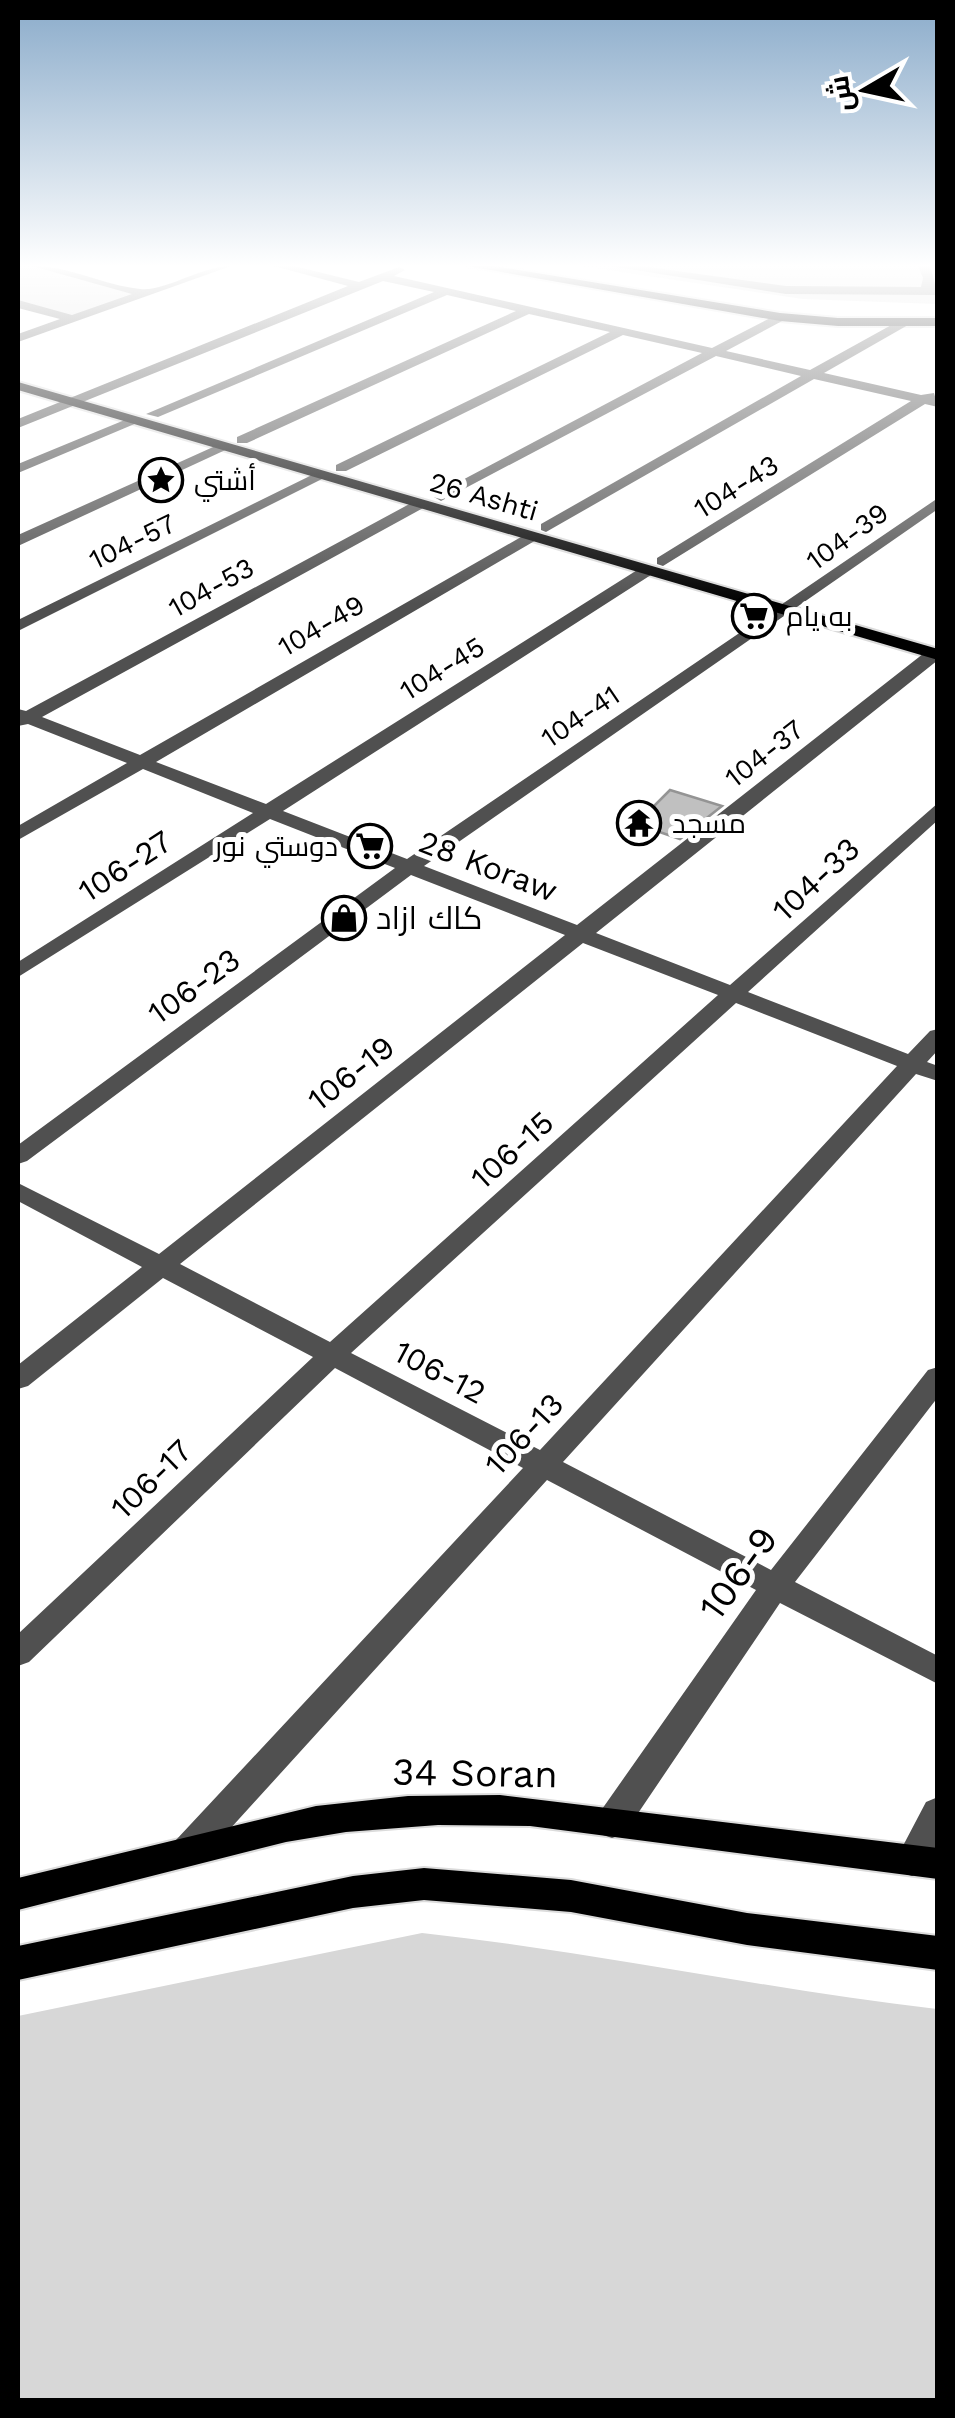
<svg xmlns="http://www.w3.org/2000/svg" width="955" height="2418" font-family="'Work Sans',Cairo,sans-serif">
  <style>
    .green { fill: #d7d7d7 }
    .building { fill: #c0c0c0; stroke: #949494; stroke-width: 2.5 }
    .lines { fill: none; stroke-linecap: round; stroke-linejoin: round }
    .major-casing { stroke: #dbdbdb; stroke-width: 4 }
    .minor { fill: #505050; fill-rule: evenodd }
    .major { fill: #000; fill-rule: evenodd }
    .labels { text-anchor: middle; stroke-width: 10; stroke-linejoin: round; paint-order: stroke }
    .far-poi-label { font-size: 28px; fill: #000; stroke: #fff; text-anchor: start }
    .far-street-label { font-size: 28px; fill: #000; stroke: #fff }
    .street-label { font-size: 32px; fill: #000; stroke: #fff }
    .poi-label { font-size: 32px; fill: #000; stroke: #fff; text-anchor: start }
    .near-street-label { font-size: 38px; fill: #000; stroke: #fff }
  </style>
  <rect width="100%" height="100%" fill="#fff"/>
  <path class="green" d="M 18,266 L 31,266 L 137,293 L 74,316 L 18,301 Z
    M 581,266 L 937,266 L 937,304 L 803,299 Z
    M 422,1933 C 595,1952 765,1989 937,2009 L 937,2400 L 18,2400 L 18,2016 Z"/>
  <path class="building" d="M 670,790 L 722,806 L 680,839 L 636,824 Z"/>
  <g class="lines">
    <defs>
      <path id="major" d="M 467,266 L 494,266 L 780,313 L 838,318 L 938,318 L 938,326 L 838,326 L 780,321 Z
        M 18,382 L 938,649 L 938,660 L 18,390 Z
        M 500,1795 L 938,1848 L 938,1879 L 530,1826 L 438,1825 L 346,1832 L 286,1842 L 18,1910 L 18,1878 L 316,1806 L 408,1796 Z
        M 424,1868 L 571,1880 L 747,1913 L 938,1936 L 938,1970 L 747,1945 L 571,1912 L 424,1900 L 353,1908 L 18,1980 L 18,1946 L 353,1876 Z"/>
    </defs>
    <use href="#major" class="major-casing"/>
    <path class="minor" d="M 32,266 C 70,266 103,285 140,289 C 165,292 201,266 231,266 L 18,342 L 18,334 L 60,319 L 18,308 L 18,300 L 72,315 L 132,294 Z
      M 274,266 L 294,266 L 359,282 L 399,267 L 405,270 L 394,276 L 712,348 L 780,313 L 784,320 L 726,351 L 810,370 L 904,318 L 908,325 L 824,373 L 921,395 L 934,393 L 938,407 L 925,404 L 663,566 L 657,564 L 657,558 L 911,401 L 814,379 L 546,532 L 541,530 L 541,524 L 801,376 L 716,356 L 441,501 L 434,497 L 436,494 L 702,353 L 623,335 L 346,471 L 336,471 L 336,465 L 610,332 L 529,314 L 247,443 L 237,443 L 237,437 L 516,311 L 447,295 L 158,417 L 146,414 L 434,292 L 383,281 L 18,428 L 18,419 L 348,286 Z
      M 610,266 L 641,266 L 786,286 L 921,287 L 923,278 L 918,266 L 930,266 L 938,295 L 786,294 Z
      M 132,417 L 144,420 L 18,473 L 18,464 Z
      M 222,443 L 234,446 L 18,546 L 18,535 Z
      M 318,472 L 330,475 L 18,631 L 18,620 Z
      M 938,498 L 938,509 L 424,866 L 577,925 L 928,650 L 938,650 L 938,660 L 596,933 L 730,985 L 938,803 L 938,820 L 748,992 L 908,1054 L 930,1031 L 938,1029 L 938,1050 L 927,1062 L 938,1066 L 938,1081 L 916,1074 L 563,1462 L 771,1570 L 928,1370 L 938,1367 L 938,1397 L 795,1582 L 938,1656 L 938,1684 L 780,1603 L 624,1834 L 612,1838 L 600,1834 L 595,1823 L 600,1812 L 756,1590 L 547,1480 L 200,1862 L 188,1866 L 176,1862 L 171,1851 L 176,1840 L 523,1468 L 335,1368 L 29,1662 L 18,1666 L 18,1634 L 313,1357 L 163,1278 L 28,1386 L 18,1389 L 18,1365 L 142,1267 L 18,1201 L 18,1183 L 159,1254 L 565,935 L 411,875 L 27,1161 L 18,1164 L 18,1145 L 395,868 L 270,819 L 18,977 L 18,962 L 253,813 L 143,769 L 18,840 L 18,826 L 127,763 L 28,724 L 18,726 L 18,709 L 26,711 L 415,501 L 425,501 L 425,507 L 42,717 L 140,755 L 528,533 L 538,533 L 538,539 L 156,762 L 266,804 L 642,567 L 654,567 L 654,573 L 283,811 L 407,859 ZM 583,943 L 718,995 L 330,1342 L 180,1264 ZM 736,1003 L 897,1066 L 540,1450 L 351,1353 Z
      M 938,1797 L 938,1846 L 924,1872 L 912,1876 L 900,1872 L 895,1861 L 926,1802 Z"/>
    <use href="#major" class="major"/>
  </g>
  <linearGradient id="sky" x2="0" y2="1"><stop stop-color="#8aabca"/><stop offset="0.44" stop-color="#fff"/><stop offset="1" stop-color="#fff" stop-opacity="0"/></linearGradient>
  <rect width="955" height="604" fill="url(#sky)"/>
  <defs>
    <symbol id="sight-ring" viewBox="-11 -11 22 22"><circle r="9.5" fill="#fff" stroke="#000" stroke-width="1.5"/><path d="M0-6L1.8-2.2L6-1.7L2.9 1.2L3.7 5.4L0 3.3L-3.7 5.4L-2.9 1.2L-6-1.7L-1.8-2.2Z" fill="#000"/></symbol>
    <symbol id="supermarket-ring" viewBox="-11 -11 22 22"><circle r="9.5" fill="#fff" stroke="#000" stroke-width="1.5"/><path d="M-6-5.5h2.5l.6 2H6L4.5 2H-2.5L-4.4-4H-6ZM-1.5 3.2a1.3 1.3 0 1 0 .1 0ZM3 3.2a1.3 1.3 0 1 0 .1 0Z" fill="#000"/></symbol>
    <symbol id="temple-ring" viewBox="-11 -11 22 22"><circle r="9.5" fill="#fff" stroke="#000" stroke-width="1.5"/><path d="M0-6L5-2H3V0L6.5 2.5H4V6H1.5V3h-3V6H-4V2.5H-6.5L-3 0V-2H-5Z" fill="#000"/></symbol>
    <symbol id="shop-ring" viewBox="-11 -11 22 22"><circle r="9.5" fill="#fff" stroke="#000" stroke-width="1.5"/><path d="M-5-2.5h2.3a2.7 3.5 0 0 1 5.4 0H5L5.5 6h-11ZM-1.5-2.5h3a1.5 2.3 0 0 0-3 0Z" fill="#000"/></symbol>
  </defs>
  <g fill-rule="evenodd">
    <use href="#sight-ring" x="136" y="455" width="50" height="50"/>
    <use href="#supermarket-ring" x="729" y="591" width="50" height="50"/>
    <use href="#temple-ring" x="614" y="798" width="50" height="50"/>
    <use href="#supermarket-ring" x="345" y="821" width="50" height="50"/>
    <use href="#shop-ring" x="319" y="893" width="50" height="50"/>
  </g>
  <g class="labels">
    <g class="far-poi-label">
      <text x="194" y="490">أشتي</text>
      <text x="786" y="626">به يام</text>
      <text x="672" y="833">مسجد</text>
      <text x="338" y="856" text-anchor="end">دوستي نور</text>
    </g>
    <g class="far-street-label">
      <text transform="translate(736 486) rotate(-32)" y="10">104-43</text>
      <text transform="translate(484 496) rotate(16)" y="10">26 Ashti</text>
      <text transform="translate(847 536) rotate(-36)" y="10">104-39</text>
      <text transform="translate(132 541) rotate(-26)" y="10">104-57</text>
      <text transform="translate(211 587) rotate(-29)" y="10">104-53</text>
      <text transform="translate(321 625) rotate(-30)" y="10">104-49</text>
      <text transform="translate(442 668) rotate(-32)" y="10">104-45</text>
      <text transform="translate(580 716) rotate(-34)" y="10">104-41</text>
      <text transform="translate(764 753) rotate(-38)" y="10">104-37</text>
    </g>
    <g class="street-label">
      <text transform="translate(125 866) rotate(-33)" y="11">106-27</text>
      <text transform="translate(488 866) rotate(21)" y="11">28 Koraw</text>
      <text transform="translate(816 879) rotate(-43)" y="11">104-33</text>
      <text transform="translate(194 986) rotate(-36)" y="11">106-23</text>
      <text transform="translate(351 1073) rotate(-38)" y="11">106-19</text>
      <text transform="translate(512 1150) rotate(-42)" y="11">106-15</text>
      <text transform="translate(440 1372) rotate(28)" y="11">106-12</text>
      <text transform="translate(524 1434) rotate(-47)" y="11">106-13</text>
      <text transform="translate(151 1479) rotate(-44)" y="11">106-17</text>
    </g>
    <g class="poi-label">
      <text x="376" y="929">كاك ازاد</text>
    </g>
    <g class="near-street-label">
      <text transform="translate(738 1573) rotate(-54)" y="13">106-9</text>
      <text transform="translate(475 1773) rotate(1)" y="13">34 Soran</text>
    </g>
  </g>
  <rect width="955" height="2418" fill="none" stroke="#000000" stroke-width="40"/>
  <g transform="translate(865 90) rotate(261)" stroke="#ffffff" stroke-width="8" paint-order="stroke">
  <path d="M0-8L18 38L0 25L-18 38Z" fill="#000000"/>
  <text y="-15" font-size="28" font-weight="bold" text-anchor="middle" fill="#000000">ش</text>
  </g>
</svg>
